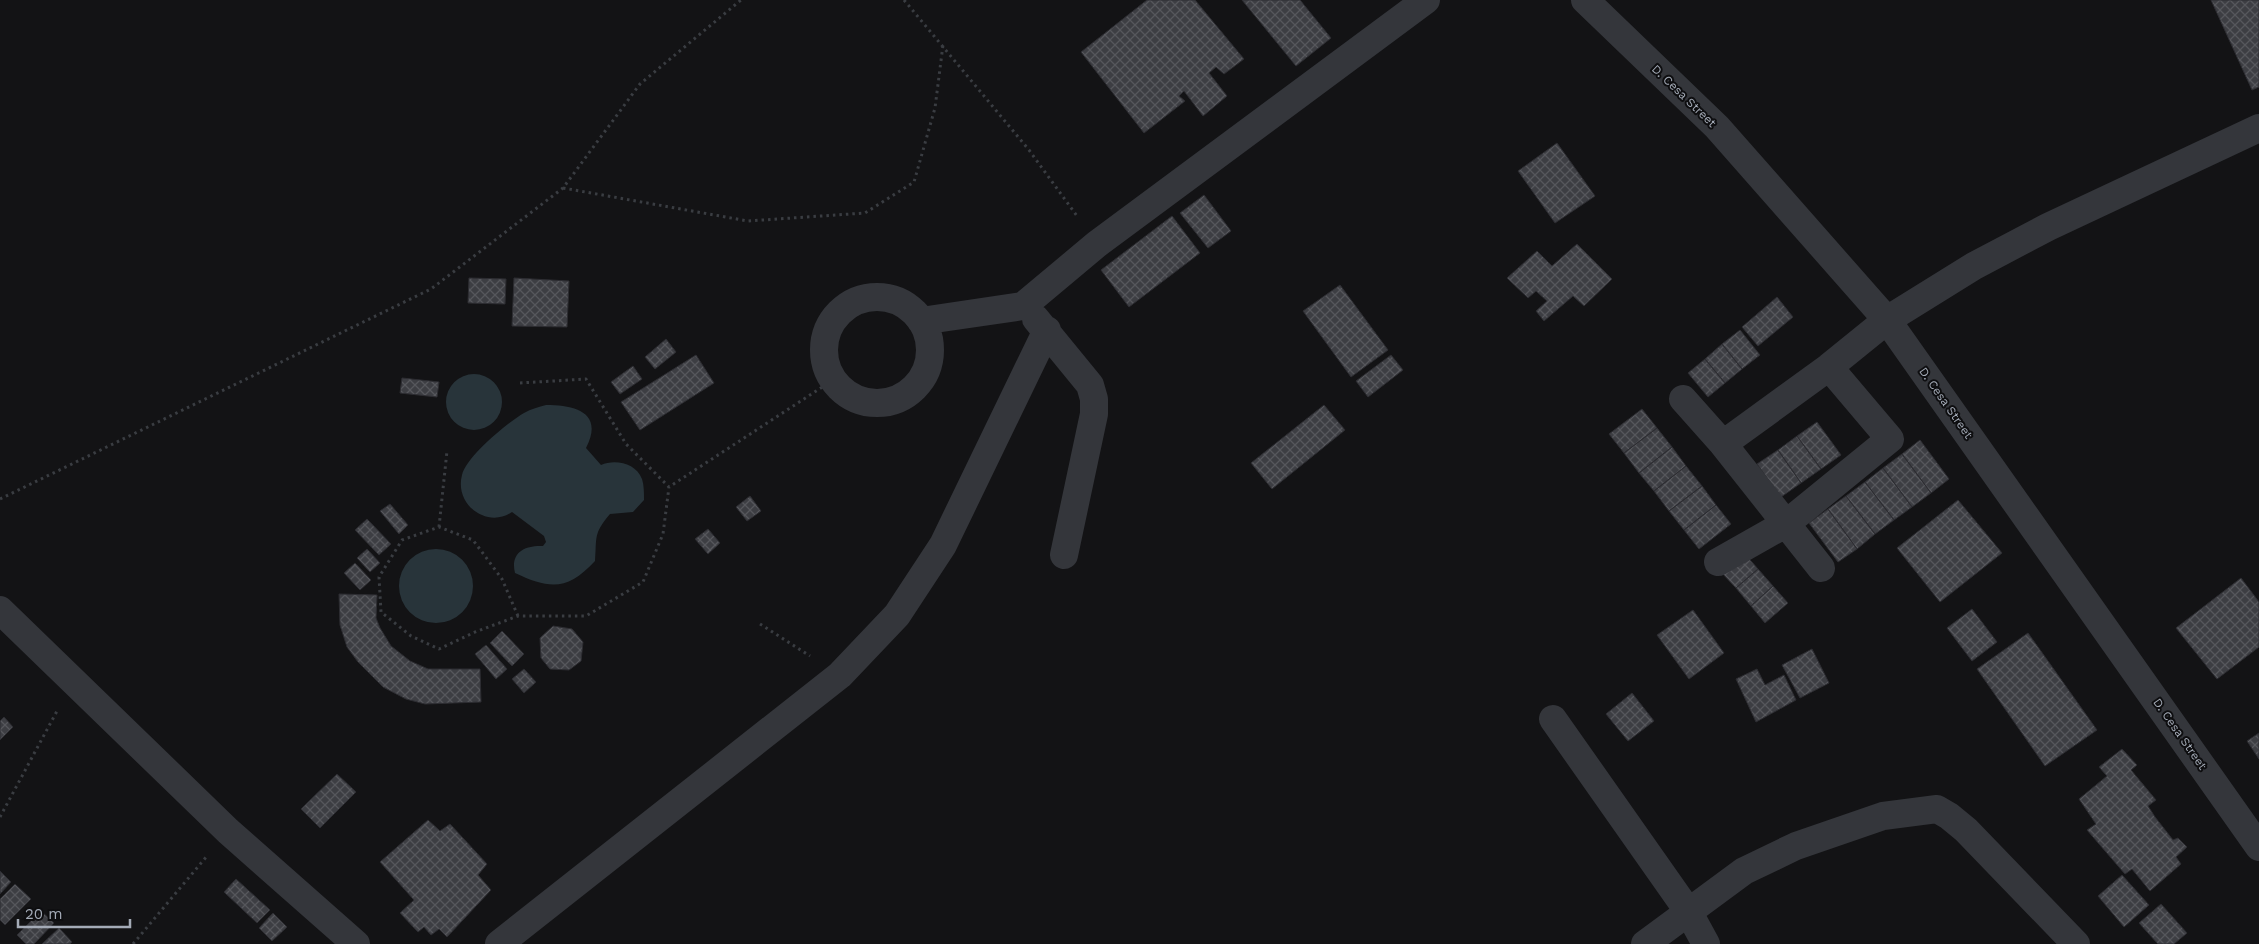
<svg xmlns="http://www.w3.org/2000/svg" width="2259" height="944" font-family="'Work Sans',sans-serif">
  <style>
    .water { fill: #28343a }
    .building { fill: url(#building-cross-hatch); stroke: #2d2d32 }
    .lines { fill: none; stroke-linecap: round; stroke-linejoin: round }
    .path { stroke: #3a3d42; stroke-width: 3; stroke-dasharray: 2.5 4; stroke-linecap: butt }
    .minor { stroke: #34363b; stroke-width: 28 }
    .labels { text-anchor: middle; stroke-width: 4; stroke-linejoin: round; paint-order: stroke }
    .street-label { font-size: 12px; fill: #a4abb7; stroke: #0e0e10 }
  </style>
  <defs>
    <pattern id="building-cross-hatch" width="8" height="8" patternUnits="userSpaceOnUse" patternTransform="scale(1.25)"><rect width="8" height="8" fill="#3d3e43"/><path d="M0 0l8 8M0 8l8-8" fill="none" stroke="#56575c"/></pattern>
  </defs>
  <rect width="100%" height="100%" fill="#131315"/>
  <path class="water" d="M446 402a28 28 0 1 1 56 0a28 28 0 1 1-56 0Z
    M 546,405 C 576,405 604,413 586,448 L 601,465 C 615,459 636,463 642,479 C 644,485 644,493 644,500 L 633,512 L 610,514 C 593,534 597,537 595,561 C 568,590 551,590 515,573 C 510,553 524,545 543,546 L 546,542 L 544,536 L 512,512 C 488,529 454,505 462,475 C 467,456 507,423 524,413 C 531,409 539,407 546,405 Z
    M399 586a37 37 0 1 1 74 0a37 37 0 1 1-74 0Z"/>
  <path class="building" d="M 1147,0 L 1195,0 L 1244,59 L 1224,74 L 1216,67 L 1209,73 L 1227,96 L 1203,116 L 1184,91 L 1179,96 L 1185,101 L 1144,133 L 1081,52 Z
    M 1242,0 L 1300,0 L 1331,38 L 1296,66 Z
    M 2211,0 L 2259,0 L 2259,87 L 2252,90 Z
    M 1557,143 L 1595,196 L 1555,223 L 1518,171 Z
    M 1204,195 L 1231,231 L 1208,248 L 1180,213 Z
    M 1172,216 L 1200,253 L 1129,307 L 1101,270 Z
    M 1577,244 L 1612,279 L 1584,306 L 1573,296 L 1544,321 L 1536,311 L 1547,301 L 1536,291 L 1528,298 L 1507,278 L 1537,251 L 1552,266 Z
    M 469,278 L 506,279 L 505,304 L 468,303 Z
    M 514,278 L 569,281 L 567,327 L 512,326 Z
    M 1340,285 L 1388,350 L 1351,377 L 1303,311 Z
    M 1777,297 L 1793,317 L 1758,346 L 1742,327 Z
    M 1740,330 L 1760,355 L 1742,369 L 1722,344 Z
    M 666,339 L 676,352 L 655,369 L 645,357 Z
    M 1722,344 L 1742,369 L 1725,383 L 1705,359 Z
    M 696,355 L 714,383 L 640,430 L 621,402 Z
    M 1391,355 L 1403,370 L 1368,397 L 1356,381 Z
    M 1705,359 L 1725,383 L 1708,397 L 1688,373 Z
    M 633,366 L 642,379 L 620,394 L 611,382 Z
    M 402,378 L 439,382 L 437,397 L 400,393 Z
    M 1324,405 L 1345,430 L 1272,489 L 1251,463 Z
    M 1642,409 L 1657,428 L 1624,453 L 1609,434 Z
    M 1817,422 L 1841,455 L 1821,469 L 1797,436 Z
    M 1657,428 L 1672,447 L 1639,473 L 1624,453 Z
    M 1797,436 L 1821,469 L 1801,483 L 1778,450 Z
    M 1920,440 L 1949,479 L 1931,493 L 1902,454 Z
    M 1672,447 L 1686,466 L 1654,491 L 1639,473 Z
    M 1778,450 L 1801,483 L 1781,497 L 1757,464 Z
    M 1902,454 L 1931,493 L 1912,507 L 1883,468 Z
    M 1686,466 L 1702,486 L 1669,511 L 1654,491 Z
    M 1883,468 L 1912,507 L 1894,520 L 1865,482 Z
    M 1865,482 L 1894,520 L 1875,534 L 1846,496 Z
    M 1702,486 L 1716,505 L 1684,530 L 1669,511 Z
    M 750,496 L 761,511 L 747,521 L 736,507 Z
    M 1846,496 L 1875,534 L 1857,549 L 1828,509 Z
    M 1958,500 L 2002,553 L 1940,602 L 1897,548 Z
    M 390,504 L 408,525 L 399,534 L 380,511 Z
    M 1716,505 L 1731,524 L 1699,549 L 1684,530 Z
    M 1828,509 L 1857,549 L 1838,562 L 1809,523 Z
    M 367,519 L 391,544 L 379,555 L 355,530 Z
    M 708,529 L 720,543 L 708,554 L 695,539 Z
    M 367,549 L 380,563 L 370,572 L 357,558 Z
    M 1743,552 L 1758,569 L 1736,588 L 1721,572 Z
    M 355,563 L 371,580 L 360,590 L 344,573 Z
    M 1758,569 L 1773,586 L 1751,606 L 1736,588 Z
    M 2241,578 L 2259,602 L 2259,647 L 2217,679 L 2176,628 Z
    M 1773,586 L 1788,603 L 1765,623 L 1751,606 Z
    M 339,594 L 377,595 L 376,618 L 380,628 L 391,646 L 410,661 L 428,669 L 480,669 L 481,702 L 425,704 L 406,699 L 383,687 L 358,662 L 347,647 L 340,625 Z
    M 1972,609 L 1997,642 L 1972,661 L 1947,628 Z
    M 1693,610 L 1724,653 L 1689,679 L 1657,635 Z
    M 553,626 L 572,629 L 583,642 L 581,661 L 569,670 L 550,669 L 541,658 L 540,638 Z
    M 502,631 L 524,654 L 512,666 L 490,643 Z
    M 2028,633 L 2097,730 L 2045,766 L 1977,669 Z
    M 486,645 L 507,669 L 496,679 L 475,654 Z
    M 1812,649 L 1829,683 L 1800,698 L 1782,665 Z
    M 524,669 L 536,682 L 524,693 L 512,679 Z
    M 1757,669 L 1765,685 L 1784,675 L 1796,700 L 1756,722 L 1736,679 Z
    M 1632,693 L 1654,721 L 1628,741 L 1606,714 Z
    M 4,717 L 13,727 L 0,740 L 0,721 Z
    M 2259,733 L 2259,759 L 2247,741 Z
    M 2122,749 L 2137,765 L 2131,770 L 2156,800 L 2148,806 L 2155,817 L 2173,840 L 2178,838 L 2187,847 L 2176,857 L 2181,864 L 2150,891 L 2132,869 L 2125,874 L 2087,830 L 2096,824 L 2079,799 L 2107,776 L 2099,767 Z
    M 337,774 L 356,792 L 320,828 L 301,809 Z
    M 428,820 L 440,831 L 450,824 L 487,864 L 478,875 L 491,890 L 447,937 L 439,929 L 431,935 L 424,927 L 418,932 L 400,913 L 414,900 L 380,862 Z
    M 0,871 L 11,882 L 0,894 Z
    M 2122,875 L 2149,905 L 2124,927 L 2098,896 Z
    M 236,879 L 270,910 L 257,923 L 224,892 Z
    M 15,884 L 31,899 L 5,925 L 0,920 L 0,899 Z
    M 2161,904 L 2187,933 L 2174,944 L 2158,944 L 2139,923 Z
    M 41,911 L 54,923 L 34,944 L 26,944 L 17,935 Z
    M 273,913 L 287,927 L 272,941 L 259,928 Z
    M 59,928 L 72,942 L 70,944 L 42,944 Z"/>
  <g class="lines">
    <path class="path" d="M 904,0 L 1029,150 L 1077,216
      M 563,188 L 748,221 L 865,213 L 914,182 L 935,108 L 943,45
      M 520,383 L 586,379 L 626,444 L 669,487 L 833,380
      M 0,499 L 431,289 L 563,188 L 640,84 L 741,0
      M 439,527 L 447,451
      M 518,616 L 502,579 L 473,540 L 439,527 L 402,540 L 379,577 L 381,612 L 411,636 L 439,649 L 475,632 L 518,616 L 586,616 L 643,582 L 663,534 L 669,487
      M 760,624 L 810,656
      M 0,817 L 57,711
      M 133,944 L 207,856"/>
    <path class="minor" d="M 1585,0 L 1717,127 L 1887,320 L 2259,847
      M824 350a53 53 0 1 1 106 0a53 53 0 1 1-106 0Z
      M 1036,319 L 1090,385 L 1094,399 L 1094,414 L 1064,555
      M 921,321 L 1023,306 L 1097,244 L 1426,0
      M 1683,399 L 1723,444 L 1821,568
      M 1723,444 L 1829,367 L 1887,320 L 1974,266 L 2048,227 L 2259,128
      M 1718,562 L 1787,523 L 1890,439 L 1829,367
      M 0,610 L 228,831 L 356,944
      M 1553,719 L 1688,911 L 1706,944
      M 499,944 L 840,675 L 897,615 L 943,545 L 1047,330
      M 1645,944 L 1744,871 L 1796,846 L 1883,816 L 1937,809 L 1949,816 L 1966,830 L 2076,944"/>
  </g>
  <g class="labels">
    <g class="street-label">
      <text transform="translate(1684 96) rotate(44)" y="4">D. Cesa Street</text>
      <text transform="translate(1946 403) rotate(55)" y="4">D. Cesa Street</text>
      <text transform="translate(2180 734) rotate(55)" y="4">D. Cesa Street</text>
    </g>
  </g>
  <path d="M18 919v8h112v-8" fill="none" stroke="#a4abb7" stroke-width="2.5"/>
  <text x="25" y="919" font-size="15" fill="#a4abb7" stroke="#0e0e10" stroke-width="4" paint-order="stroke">20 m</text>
</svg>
